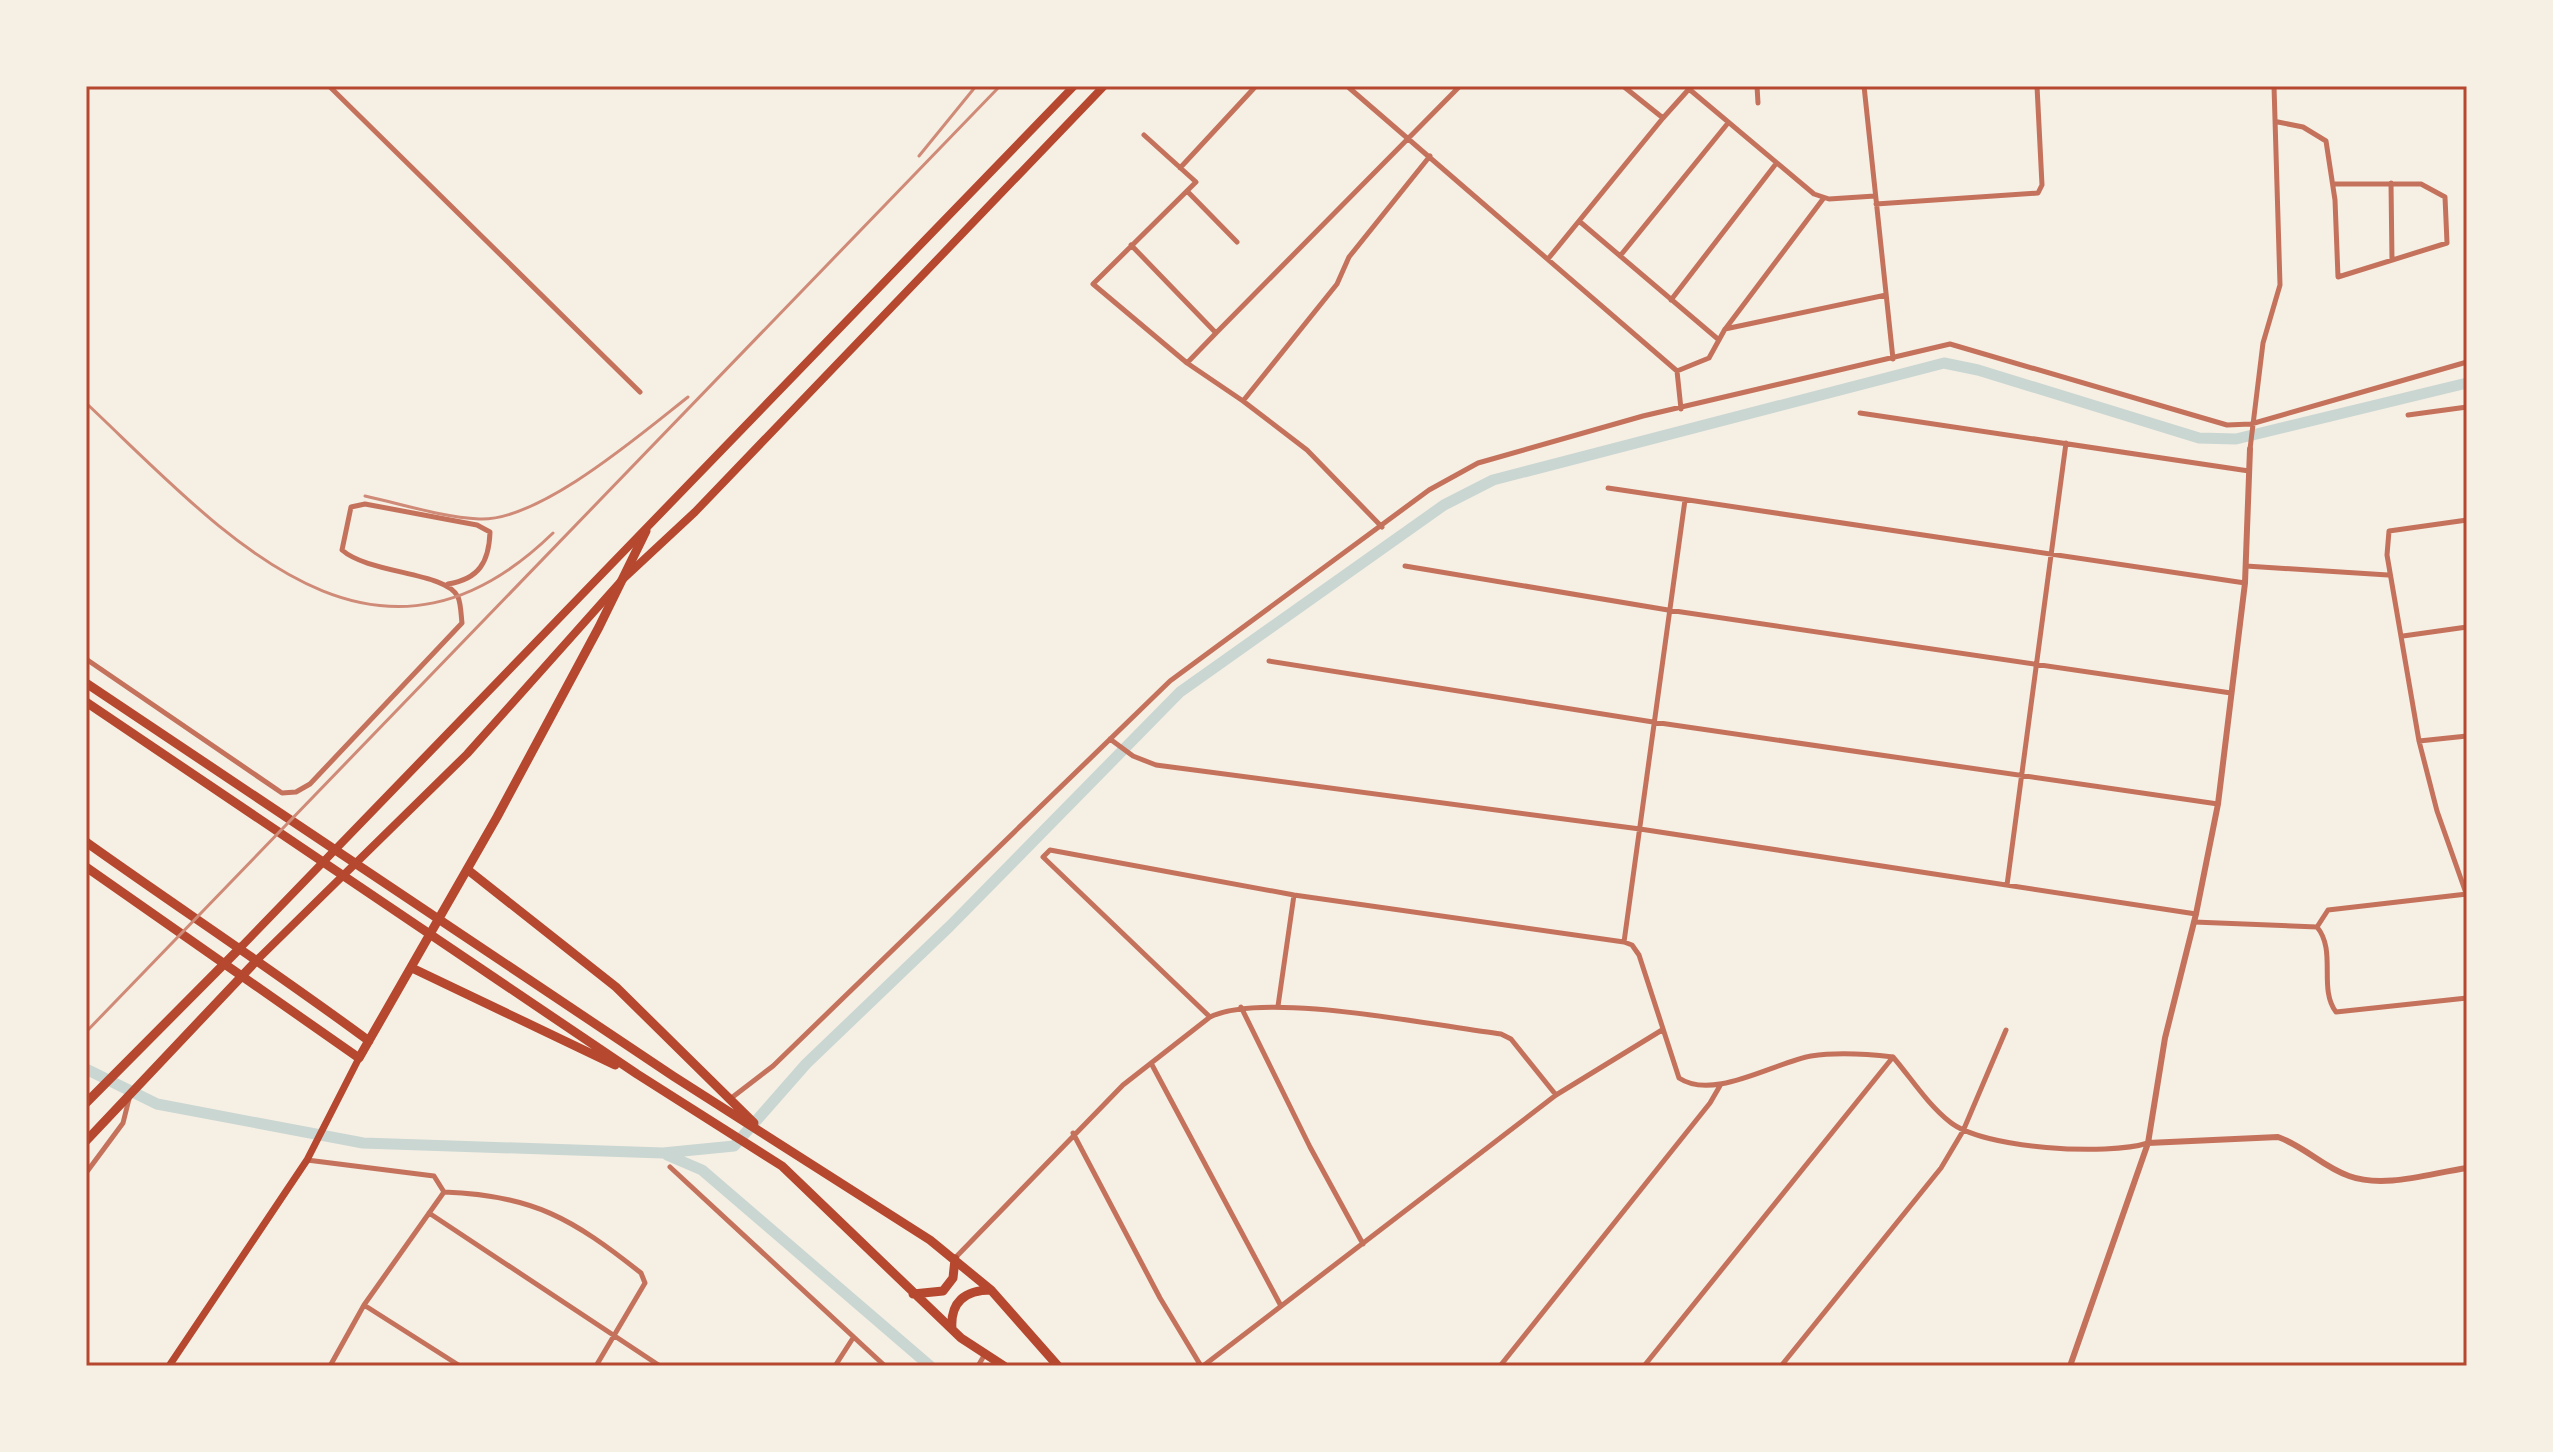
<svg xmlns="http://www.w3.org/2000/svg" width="2553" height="1452" font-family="Arial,sans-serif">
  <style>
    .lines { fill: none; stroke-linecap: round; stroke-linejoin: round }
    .canal { stroke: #c9d6d2; stroke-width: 11 }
    .minor { stroke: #c5725c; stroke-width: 5 }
    .tertiary { stroke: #c5725c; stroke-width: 6 }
    .secondary { stroke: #b5482f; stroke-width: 7 }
    .primary { stroke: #b5482f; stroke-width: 8 }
    .trunk { stroke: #b5482f; stroke-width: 9 }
    .rail { stroke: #cf8b77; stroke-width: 3 }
    .neatline { fill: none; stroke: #b5482f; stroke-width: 3 }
  </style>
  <rect width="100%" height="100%" fill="#f6efe4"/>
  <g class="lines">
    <path class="canal" d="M 86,1069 L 157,1104 L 363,1143 L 663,1153 L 734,1146 L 806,1064 L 950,926 L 1180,692 L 1444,505 L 1493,480 L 1944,363 L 1978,370 L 2199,438 L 2236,439 L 2467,383
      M 667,1155 L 702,1170 L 930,1366"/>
    <path class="minor" d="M 329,86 L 640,392
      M 1347,86 L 1677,371 L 1681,409
      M 1623,86 L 1663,118 L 1689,89 L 1814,194 L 1829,199 L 1875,196
      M 1757,86 L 1758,103
      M 1864,86 L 1893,359
      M 2278,122 L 2303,127 L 2326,141 L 2335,200 L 2338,277 L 2447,243 L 2445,197 L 2421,184 L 2333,184
      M 1144,135 L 1196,182 L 1093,284 L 1187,363 L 1243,401 L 1337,284 L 1349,257 L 1430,156
      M 1180,168 L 1256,86
      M 2391,183 L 2392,260
      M 1187,191 L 1237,242
      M 1876,204 L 2038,193 L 2042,185 L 2037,86
      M 1579,221 L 1719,340
      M 1131,245 L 1216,333 L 1187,363
      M 1620,256 L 1728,123
      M 1548,259 L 1663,118
      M 1671,300 L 1775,165
      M 1726,328 L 1823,199
      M 1216,333 L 1460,86
      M 1677,371 L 1709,358 L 1725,329 L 1886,295
      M 1243,401 L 1307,450 L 1382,527
      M 1860,413 L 2249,471
      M 2408,415 L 2467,407
      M 2250,449 L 2263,343 L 2280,285 L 2274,86
      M 1608,488 L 2245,583
      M 2467,520 L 2389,531 L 2387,555 L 2419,741 L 2437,811 L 2467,896
      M 1405,566 L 1668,610 L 2231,693
      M 2246,566 L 2388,575
      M 2403,636 L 2467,627
      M 86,659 L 282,793 L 296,792 L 310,784 L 462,623 C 461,615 461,604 458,597 C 447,572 369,574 342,550 L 351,507 L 365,504 L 477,525 L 490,532 C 489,562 479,579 448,584
      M 1269,661 L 1653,722 L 2218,804
      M 1110,739 L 1133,756 L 1156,765 L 1640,829 L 2196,914
      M 2419,741 L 2467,736
      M 2007,885 L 2066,443
      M 2194,922 L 2317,927 L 2328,910 L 2467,894
      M 2317,927 C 2337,951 2318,988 2336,1012 L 2467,998
      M 1624,942 L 1685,500
      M 1278,1006 L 1294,895
      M 1241,1007 L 1310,1147 L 1363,1244
      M 1210,1017 L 1043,857 L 1050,850 L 1294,895 L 1624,942 L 1632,945 L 1639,955 L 1679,1078 C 1713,1101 1773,1063 1811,1056 C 1838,1052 1867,1054 1893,1057 C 1911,1078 1928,1105 1950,1122 C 1983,1149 2108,1156 2148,1143
      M 1151,1063 L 1281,1306
      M 730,1099 L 773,1066 L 1170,681 L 1429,490 L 1478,463 L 1643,416 L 1950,344 L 2227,425 L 2251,424 L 2467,362
      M 1073,1133 L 1160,1298 L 1201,1366
      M 307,1160 L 434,1176 L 444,1192 L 364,1305 L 460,1366
      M 670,1167 L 885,1366
      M 86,1173 L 123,1123 L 129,1099
      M 444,1192 C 533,1195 573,1219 641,1273 L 645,1283 L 596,1366
      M 429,1213 L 660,1366
      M 955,1258 L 1123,1085 L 1210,1017 C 1264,990 1435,1026 1501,1034 L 1511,1039 L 1556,1095
      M 330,1366 L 364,1305
      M 835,1366 L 853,1338
      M 978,1366 L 985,1354
      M 1203,1366 L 1556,1095 L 1662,1030
      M 1500,1366 L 1710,1103 L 1721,1084
      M 1644,1366 L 1893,1057
      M 1781,1366 L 1941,1168 L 1963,1131 L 2006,1030"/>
    <path class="tertiary" d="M 2148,1143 L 2278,1137 C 2304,1146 2323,1167 2349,1176 C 2384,1189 2431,1173 2467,1168
      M 2070,1366 L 2148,1143 L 2165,1038 L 2196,914 L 2218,804 L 2245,583 L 2250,449"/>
    <path class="secondary" d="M 169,1366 L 307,1160 L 359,1058"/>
    <path class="primary" d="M 241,947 L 1074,86
      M 258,959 L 467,754 L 623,579 L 695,512 L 1104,86"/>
    <path class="trunk" d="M 86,683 L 673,1076 L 930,1240 L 991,1290 L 1058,1366
      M 86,702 L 637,1074 L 782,1166 L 961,1338 L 1004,1366
      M 86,842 C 180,909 276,972 369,1041
      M 86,867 L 359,1058 L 497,817 L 599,627 L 646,531
      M 468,870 L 616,987 L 754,1123
      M 412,968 L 615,1065
      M 86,1103 L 241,947
      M 86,1141 L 258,959
      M 913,1294 L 943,1291 L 953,1278 L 955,1259
      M 952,1329 C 950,1302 965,1290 991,1290"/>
    <path class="rail" d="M 919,156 L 976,86
      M 86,403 C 221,530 372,709 553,533
      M 365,496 C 402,504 441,517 479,519 C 539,522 641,434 688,397
      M 86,1032 L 1000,86"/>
  </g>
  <rect width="2553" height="1452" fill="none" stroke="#f6efe4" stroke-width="176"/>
  <rect x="88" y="88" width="2377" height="1276" class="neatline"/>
</svg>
